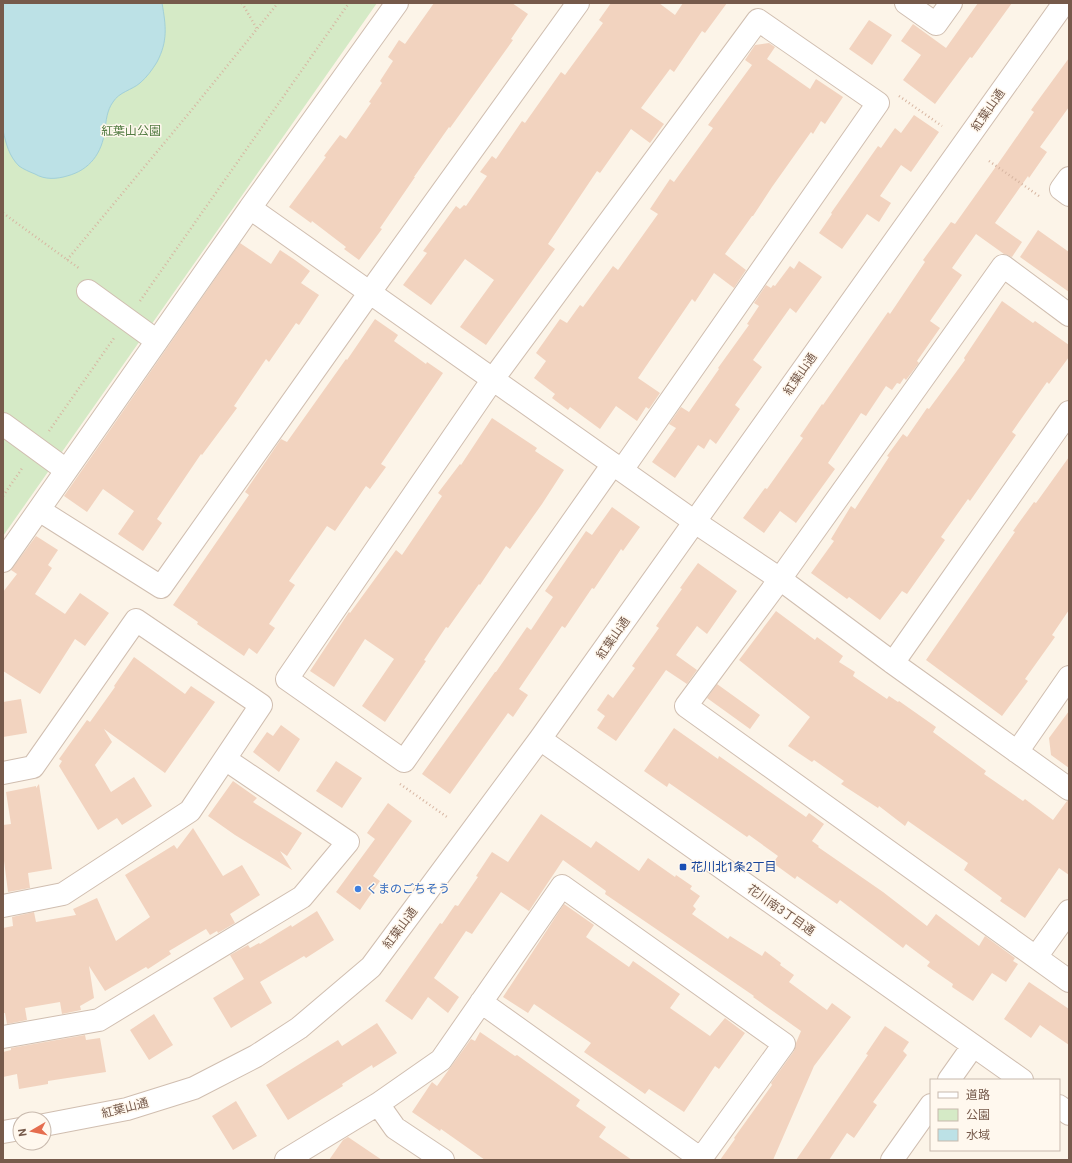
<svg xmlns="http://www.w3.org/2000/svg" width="1072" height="1163" font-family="Roboto,'Noto Sans JP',sans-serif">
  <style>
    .green { fill: #d5eac6 }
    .water { fill: #bce1e6; stroke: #a2d0d8 }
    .building { fill: #f2d3bf }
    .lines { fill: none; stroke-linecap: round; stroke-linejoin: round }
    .minor-casing { stroke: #d0beb0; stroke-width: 24 }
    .path { stroke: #d7b6a2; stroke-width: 2.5; stroke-dasharray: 1 3; stroke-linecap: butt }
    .minor { stroke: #fff; stroke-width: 22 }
    .transit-dot { fill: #1a4fb4; stroke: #fff8ee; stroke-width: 1.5 }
    .shop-dot { fill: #3f7fe0; stroke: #fff8ee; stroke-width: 1.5 }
    .labels { text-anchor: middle; stroke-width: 3; stroke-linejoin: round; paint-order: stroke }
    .street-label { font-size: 12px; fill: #765a4b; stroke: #fff8ee }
    .park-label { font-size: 12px; fill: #547c43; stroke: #fff8ee }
    .transit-label { font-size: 12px; fill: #164399; stroke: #fff8ee; text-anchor: start }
    .shop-label { font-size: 12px; fill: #366cbe; stroke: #fff8ee; text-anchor: start }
  </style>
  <rect width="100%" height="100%" fill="#fcf4e8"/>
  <path class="green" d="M 3,3 L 377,3 L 3,536 Z"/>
  <path class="water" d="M 3,3 L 162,3 C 166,26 168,41 157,62 C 152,70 147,77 140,83 C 132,90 119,92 113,102 C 107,110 106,121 105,130 C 102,153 90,170 67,176 C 57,179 45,180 35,174 C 30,172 23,169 19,166 C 9,156 6,144 3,130 Z"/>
  <path class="building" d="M 434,3 L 512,3 L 528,14 L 511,39 L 513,40 L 450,128 L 449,127 L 414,177 L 415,177 L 380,228 L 382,229 L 359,260 L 344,249 L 346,247 L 312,221 L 311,223 L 289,207 L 326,157 L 324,156 L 340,135 L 346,139 L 371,103 L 369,102 L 382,83 L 380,81 L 393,61 L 388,57 L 399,40 L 405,44 Z
    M 611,3 L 659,3 L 675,15 L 683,3 L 727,3 L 705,33 L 702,31 L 674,72 L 670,69 L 641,108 L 664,124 L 650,143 L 631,129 L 600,173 L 597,171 L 548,244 L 555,249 L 486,345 L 460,327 L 494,280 L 465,259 L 431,305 L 403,285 L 427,253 L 423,251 L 456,206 L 460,209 L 464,205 L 466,206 L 487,176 L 480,172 L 492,156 L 496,159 L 522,121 L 525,123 L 561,72 L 565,75 L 603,23 L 599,20 Z
    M 978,3 L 1012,3 L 972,58 L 970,57 L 935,104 L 903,80 L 921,55 L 901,41 L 913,24 L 946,48 Z
    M 869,20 L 892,35 L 872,65 L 849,49 Z
    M 769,43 L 775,47 L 767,59 L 810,89 L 816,79 L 843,97 L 825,124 L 821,121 L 813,134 L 811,132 L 772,187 L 753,216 L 752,216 L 725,254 L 746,270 L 734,288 L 714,273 L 695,302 L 692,299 L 638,378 L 660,393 L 649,409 L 646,407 L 637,421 L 616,406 L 600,429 L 570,407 L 568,410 L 552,398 L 555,394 L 534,378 L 546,361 L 536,353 L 560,319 L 567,323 L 580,305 L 583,307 L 613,266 L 618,270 L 658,214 L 650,209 L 670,179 L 674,182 L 713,128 L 708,125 L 752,65 L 745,60 L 755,45 Z
    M 1069,58 L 1069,107 L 1040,147 L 1047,152 L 1029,178 L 1028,176 L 995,223 L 1022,242 L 1012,257 L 1004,254 L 976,234 L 952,268 L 962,275 L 930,321 L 940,328 L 917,361 L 919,363 L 906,380 L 904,378 L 900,384 L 897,383 L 892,390 L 886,386 L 866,416 L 861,413 L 828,463 L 835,469 L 796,523 L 780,511 L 764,533 L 743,518 L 765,488 L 767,489 L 803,438 L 800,436 L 822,404 L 823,405 L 888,312 L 890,314 L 925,262 L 923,260 L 951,222 L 955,224 L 1002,158 L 1034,112 L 1031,110 Z
    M 914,115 L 939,132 L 911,172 L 901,165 L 880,196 L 891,203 L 879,222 L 867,214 L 842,249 L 819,233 L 832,214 L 831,213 L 878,146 L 881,148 L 895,128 L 901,133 Z
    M 1038,230 L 1069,252 L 1069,292 L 1020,257 Z
    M 240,243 L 271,264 L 280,250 L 295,260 L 310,271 L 301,283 L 319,295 L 299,325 L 296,323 L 269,362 L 266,359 L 234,406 L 237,408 L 202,455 L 201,454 L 157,519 L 162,523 L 143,551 L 118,534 L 134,511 L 103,489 L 87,512 L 64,496 Z
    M 799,261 L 822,277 L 796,313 L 790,308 L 753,360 L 762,367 L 735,405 L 740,409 L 716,444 L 710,439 L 704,449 L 698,445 L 675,478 L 652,462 L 676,428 L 669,424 L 681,407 L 689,412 L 719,369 L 718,368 L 749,325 L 747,324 L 759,306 L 754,303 L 766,285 L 771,288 L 773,285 L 775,286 L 790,266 L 794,269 Z
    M 1002,301 L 1033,323 L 1035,321 L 1069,345 L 1069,357 L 1049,384 L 1047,382 L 1012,432 L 1016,435 L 970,501 L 968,499 L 941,537 L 945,540 L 907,594 L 902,591 L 880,620 L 849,597 L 847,599 L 811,573 L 834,541 L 831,539 L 851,506 L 855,509 L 889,457 L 887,456 L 903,434 L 907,437 L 927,408 L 929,409 L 965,360 L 964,358 Z
    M 375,319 L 398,335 L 394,341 L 426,364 L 427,362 L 443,373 L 381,464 L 386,467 L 370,489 L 366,486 L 335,531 L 327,526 L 289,581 L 295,585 L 269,624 L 275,628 L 257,654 L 249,648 L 244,656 L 197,624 L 198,622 L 173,605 L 249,495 L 245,492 L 281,439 L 287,442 L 346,359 L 347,360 Z
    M 492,418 L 537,448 L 535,451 L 564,470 L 542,504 L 510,549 L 506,546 L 480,585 L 479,584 L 448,628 L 446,627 L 424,660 L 426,661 L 385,722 L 362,706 L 394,659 L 365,639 L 334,687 L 310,671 L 349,612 L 350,613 L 396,550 L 402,555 L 442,496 L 438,493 L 460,464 L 461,465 Z
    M 1069,457 L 1069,610 L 1052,635 L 1055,637 L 1025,679 L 1028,681 L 1002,716 L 926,660 L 1015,532 L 1013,531 L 1034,502 L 1036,503 Z
    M 612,507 L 640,527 L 623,551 L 621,549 L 594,589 L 592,588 L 565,628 L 562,626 L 519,689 L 528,695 L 513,717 L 508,713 L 450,794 L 422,774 L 495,672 L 496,672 L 527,627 L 531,630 L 553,597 L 545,591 L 586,531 L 592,535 Z
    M 36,536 L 58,550 L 48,565 L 52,568 L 35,594 L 65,614 L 80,593 L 109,613 L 85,646 L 75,639 L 40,694 L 3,671 L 3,592 L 17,574 L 11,570 Z
    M 698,563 L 737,591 L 707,634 L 697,626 L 676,655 L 697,670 L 687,684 L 666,670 L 616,741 L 597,728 L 605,716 L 597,710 L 608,694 L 613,698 L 635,668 L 632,666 L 659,628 L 656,626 L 682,589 L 680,588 Z
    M 776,611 L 815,640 L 817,637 L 843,656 L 839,662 L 855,672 L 853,676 L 887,699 L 889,696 L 898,702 L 899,701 L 936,727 L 933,732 L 986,771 L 984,774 L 1023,801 L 1025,799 L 1053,820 L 1067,801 L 1069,801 L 1069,875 L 1059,868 L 1025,918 L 1000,901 L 1002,898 L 964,870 L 968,863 L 908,821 L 905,826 L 879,806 L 878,808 L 841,784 L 844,781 L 814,760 L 812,762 L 788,746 L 810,717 L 739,660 Z
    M 134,657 L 185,694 L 191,686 L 215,702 L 165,773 L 104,729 L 112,742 L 95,765 L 111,792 L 134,777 L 152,806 L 122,825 L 117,818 L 98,830 L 59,766 L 62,761 L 59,759 L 87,720 L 90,722 L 115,687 L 114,686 Z
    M 717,684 L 760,715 L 750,729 L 707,698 Z
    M 21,699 L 27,733 L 3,737 L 3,702 Z
    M 1069,711 L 1069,768 L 1051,755 L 1049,738 Z
    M 281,725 L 300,739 L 279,772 L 253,752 L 267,732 L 273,736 Z
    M 674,728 L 718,759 L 719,756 L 806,817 L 809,813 L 824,824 L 812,841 L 819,846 L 818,847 L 883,892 L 927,926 L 936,914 L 979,946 L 985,936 L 1015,958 L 1013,961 L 1018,964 L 1006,982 L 992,973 L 973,1001 L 952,987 L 953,984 L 927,966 L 930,962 L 906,944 L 903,948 L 840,900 L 837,904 L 797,876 L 795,879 L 773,863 L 778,856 L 749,835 L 747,837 L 669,783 L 667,787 L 644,771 Z
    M 336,761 L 362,778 L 342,808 L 316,791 Z
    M 233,781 L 257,798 L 253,802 L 302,833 L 287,856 L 280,851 L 292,870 L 235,835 L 208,816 Z
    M 39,784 L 52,869 L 28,873 L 30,888 L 8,892 L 3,853 L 3,825 L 11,824 L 6,792 L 36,786 L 36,788 Z
    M 388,803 L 412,821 L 373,876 L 380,881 L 360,910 L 336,892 L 375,839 L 367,833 Z
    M 541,814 L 591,848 L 596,841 L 639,871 L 648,858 L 675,877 L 676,875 L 692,886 L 690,889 L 700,896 L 693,906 L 696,909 L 692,914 L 728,939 L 730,936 L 762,956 L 765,951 L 781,963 L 780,965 L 794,975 L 789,982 L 827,1010 L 832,1003 L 851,1017 L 814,1066 L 773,1160 L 720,1160 L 735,1139 L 734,1138 L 772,1085 L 771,1083 L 794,1051 L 796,1043 L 801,1031 L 753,997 L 754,996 L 605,894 L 606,891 L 563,860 L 529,911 L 501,892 L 472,934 L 466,931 L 434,978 L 459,997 L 448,1013 L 428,997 L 412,1020 L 385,1001 L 440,923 L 442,924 L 455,905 L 458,906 L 478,877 L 476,876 L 492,852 L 508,862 Z
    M 193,828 L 223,876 L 242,865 L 260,895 L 230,914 L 235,923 L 218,933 L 217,931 L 210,935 L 206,929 L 169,951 L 171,954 L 148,969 L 146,967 L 105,991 L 89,966 L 94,998 L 80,1006 L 81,1010 L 62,1014 L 60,1002 L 25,1008 L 27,1020 L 7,1024 L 5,1013 L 3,1013 L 3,928 L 13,926 L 12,917 L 34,912 L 36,922 L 76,915 L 73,909 L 97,898 L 116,941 L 150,917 L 125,875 L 174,845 L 177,849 Z
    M 564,904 L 594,925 L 586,937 L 629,967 L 633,961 L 680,994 L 670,1008 L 710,1036 L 725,1018 L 745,1033 L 719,1069 L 715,1066 L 684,1112 L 649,1089 L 645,1094 L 584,1052 L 591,1043 L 534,1004 L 528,1013 L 503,997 Z
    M 317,911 L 334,940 L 306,958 L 304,956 L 260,982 L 272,1003 L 231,1028 L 213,998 L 244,979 L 230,955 L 248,945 L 250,948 L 259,943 L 260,944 L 291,925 L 292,927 Z
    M 1029,982 L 1069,1009 L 1069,1045 L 1040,1025 L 1031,1038 L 1004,1019 Z
    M 154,1014 L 173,1045 L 149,1060 L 130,1030 Z
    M 377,1023 L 397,1053 L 373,1068 L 372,1065 L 342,1084 L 343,1086 L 288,1120 L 266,1085 L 338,1040 L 342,1046 Z
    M 885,1026 L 909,1042 L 903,1051 L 907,1055 L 873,1102 L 877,1105 L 854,1138 L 847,1133 L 829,1160 L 796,1160 L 868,1055 L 866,1054 Z
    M 480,1032 L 515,1056 L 517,1055 L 580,1100 L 576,1106 L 606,1127 L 599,1137 L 632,1160 L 485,1160 L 441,1129 L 440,1131 L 412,1112 L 432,1082 L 437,1086 L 471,1039 L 475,1041 Z
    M 85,1035 L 86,1040 L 100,1038 L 106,1072 L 48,1081 L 48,1084 L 19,1089 L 17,1074 L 3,1077 L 3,1052 L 11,1050 L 11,1048 Z
    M 236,1101 L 257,1136 L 233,1150 L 212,1116 Z
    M 348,1137 L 382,1160 L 329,1160 L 343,1140 Z"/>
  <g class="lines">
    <defs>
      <path id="minor" d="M 397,3 L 250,208 L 695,522 L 780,579 L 893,663 L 1069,789
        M 906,3 L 936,24 L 951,3
        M 1069,178 L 1061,189 L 1069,195
        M 88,291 L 157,341
        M 1069,315 L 1003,266 L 780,579 L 686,706 L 1069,981
        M 3,424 L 66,470
        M 613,464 L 404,761 L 287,679 L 493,379 L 758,20 L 878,103 L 622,470
        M 39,510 L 161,587 L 370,292 L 578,3
        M 3,561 L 250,208
        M 893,663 L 1069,412
        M 540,739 L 1022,1080
        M 1017,752 L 1069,677
        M 3,773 L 33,767 L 136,620 L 261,705 L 190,811 L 63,894 L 3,906
        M 1036,957 L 1069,911
        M 481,1002 L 701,1159
        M 3,1037 L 99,1020 L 302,897 L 348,842 L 225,759
        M 949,1080 L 973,1046
        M 378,1104 L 395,1128 L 443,1160
        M 1059,1106 L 1069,1114
        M 44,1125 L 127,1109 L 194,1088 L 256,1056 L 299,1028 L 371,967 L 540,739 L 1064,3
        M 3,1132 L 20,1129
        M 286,1160 L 378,1104 L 441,1060 L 562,886 L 784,1044 L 700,1160
        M 892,1160 L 931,1105"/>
    </defs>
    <use href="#minor" class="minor-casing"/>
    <path class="path" d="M 242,3 L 257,29
      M 899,96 L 942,126
      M 989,161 L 1039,196
      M 3,213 L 80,269
      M 67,260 L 190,112 L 278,3
      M 140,301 L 349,3
      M 49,431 L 114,338
      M 3,496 L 23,467
      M 400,784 L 447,817"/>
    <use href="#minor" class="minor"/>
  </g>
  <rect class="transit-dot" x="679" y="863" width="8" height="8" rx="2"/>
  <circle class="shop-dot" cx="358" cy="889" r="4"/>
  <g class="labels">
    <g class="street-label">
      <text transform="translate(988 110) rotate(-55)" y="4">紅葉山通</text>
      <text transform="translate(800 374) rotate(-55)" y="4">紅葉山通</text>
      <text transform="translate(613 638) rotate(-55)" y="4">紅葉山通</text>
      <text transform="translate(781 910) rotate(35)" y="4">花川南3丁目通</text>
      <text transform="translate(400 928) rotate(-53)" y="4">紅葉山通</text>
      <text transform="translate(125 1108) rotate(-14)" y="4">紅葉山通</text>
    </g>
    <g class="park-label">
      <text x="131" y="135">紅葉山公園</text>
    </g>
    <g class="transit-label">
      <text x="691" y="871">花川北1条2丁目</text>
    </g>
    <g class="shop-label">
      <text x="366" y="893">くまのごちそう</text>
    </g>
  </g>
  <rect width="1072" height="1163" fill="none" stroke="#765a4b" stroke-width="8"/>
  <rect x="930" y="1079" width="130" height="72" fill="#fff8ee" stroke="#c8b9ad"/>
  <rect x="938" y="1092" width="20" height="6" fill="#ffffff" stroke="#c8b9ad"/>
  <text x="966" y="1099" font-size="12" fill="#765a4b">道路</text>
  <rect x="938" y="1109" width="20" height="12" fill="#d5eac6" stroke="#c8b9ad"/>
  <text x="966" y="1119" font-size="12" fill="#765a4b">公園</text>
  <rect x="938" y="1129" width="20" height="12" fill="#bce1e6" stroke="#c8b9ad"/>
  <text x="966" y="1139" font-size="12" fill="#765a4b">水域</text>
  <g transform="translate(32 1131) rotate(261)"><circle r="19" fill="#fff8ee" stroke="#c8b9ad"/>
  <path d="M0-3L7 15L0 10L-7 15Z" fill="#e56d4e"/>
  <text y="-6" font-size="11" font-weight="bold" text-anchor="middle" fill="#765a4b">N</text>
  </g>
</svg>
